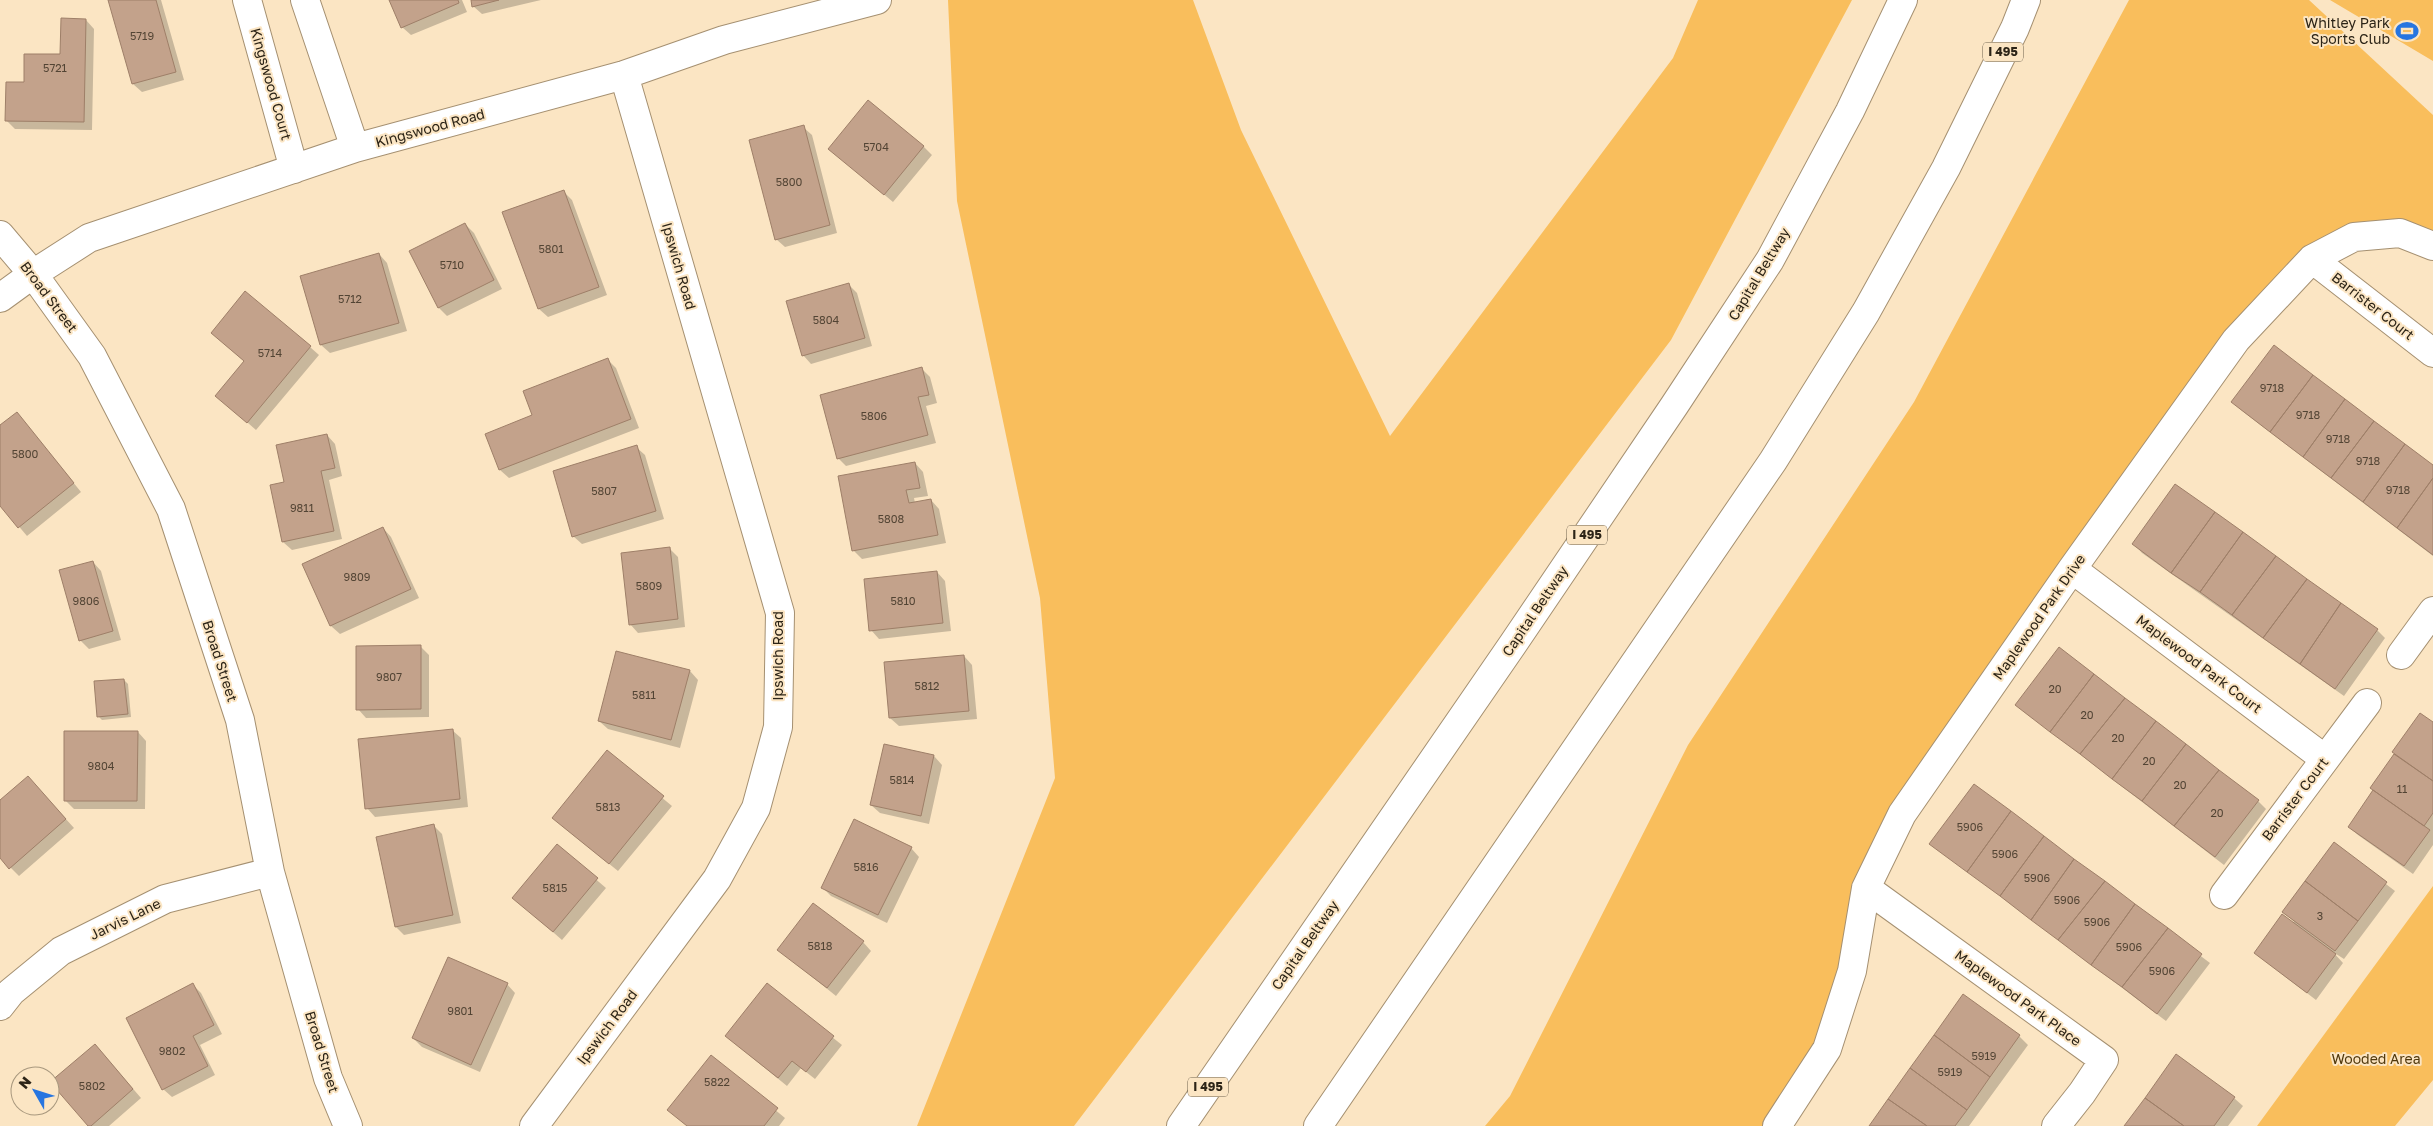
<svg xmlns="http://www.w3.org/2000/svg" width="2433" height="1126" font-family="'Golos Text',sans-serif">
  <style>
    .green { fill: #f9be5c }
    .shadow { fill: #0003 }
    .building { fill: #c3a28b; stroke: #9e7f68 }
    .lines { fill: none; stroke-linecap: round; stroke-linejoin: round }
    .street-casing { stroke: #a59071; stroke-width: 30 }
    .highway-casing { stroke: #a59071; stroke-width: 30 }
    .street { stroke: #fff; stroke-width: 28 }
    .highway { stroke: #fff; stroke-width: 28 }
    .labels { text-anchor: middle; stroke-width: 4; stroke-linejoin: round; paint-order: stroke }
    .number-label { font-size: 11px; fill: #524434 }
    .shield { fill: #fbe5c3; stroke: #6a5e4b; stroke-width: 1 }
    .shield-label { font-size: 12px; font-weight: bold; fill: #2c2417 }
    .poi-label { font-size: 14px; fill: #2c2417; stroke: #fbe5c3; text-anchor: end }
    .street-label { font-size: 14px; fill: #2c2417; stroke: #fbe5c3 }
    .park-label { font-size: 14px; fill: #50380c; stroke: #fbe5c3 }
  </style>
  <rect width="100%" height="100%" fill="#fbe5c3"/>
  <path class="green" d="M 948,0 L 1193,0 L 1241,130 L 1390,436 L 1673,58 L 1698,0 L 1852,0 L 1671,340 L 1074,1126 L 917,1126 L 1055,778 L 1040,598 L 957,201 Z
    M 2129,0 L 2309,0 L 2433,115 L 2433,246 L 2400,233 L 2312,259 L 1902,814 L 1852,971 L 1777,1126 L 1485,1126 L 1510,1096 L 1688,745 L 1914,402 Z
    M 2330,0 L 2433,0 L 2433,61 Z
    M 2433,886 L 2433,1080 L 2395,1126 L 2257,1126 Z"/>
  <path class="shadow" d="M 109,0 L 161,0 L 184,80 L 142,92 L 133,84 Z
    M 391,0 L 462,0 L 467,12 L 411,35 L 402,27 Z
    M 472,0 L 541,0 L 482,14 L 473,6 Z
    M 86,20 L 94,29 L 92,130 L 15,129 L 6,120 L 25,83 L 61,55 Z
    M 803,127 L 812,135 L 837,233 L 785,247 L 776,239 Z
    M 923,146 L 932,155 L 893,202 L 830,149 Z
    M 563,191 L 572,200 L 607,295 L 548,317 L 539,309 Z
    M 465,224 L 474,233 L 502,289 L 447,316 L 439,308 L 411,252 Z
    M 379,254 L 387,263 L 407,331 L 330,353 L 321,345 Z
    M 849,285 L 857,293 L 872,346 L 811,364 L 803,355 Z
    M 212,333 L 310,347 L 319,355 L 256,430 L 217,396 L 245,362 Z
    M 607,359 L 616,368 L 639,428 L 509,478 L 500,470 L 487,434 L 534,416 Z
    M 922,369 L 930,377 L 937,403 L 926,406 L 936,443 L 846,466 L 838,458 Z
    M 2233,402 L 2433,467 L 2433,556 L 2241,410 Z
    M 17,413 L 81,492 L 27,536 L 0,504 L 0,426 Z
    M 327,435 L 335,444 L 342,476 L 329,480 L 342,539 L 292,550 L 283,542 L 271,486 L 285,483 Z
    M 636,447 L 645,455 L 664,519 L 582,544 L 573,536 Z
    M 915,463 L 923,472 L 928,496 L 914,498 L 915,503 L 931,500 L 939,509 L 946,543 L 862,559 L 854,551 L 840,477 Z
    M 383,528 L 391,537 L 419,598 L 340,634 L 331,626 L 304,565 Z
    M 2134,544 L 2377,630 L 2385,638 L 2344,696 L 2142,553 Z
    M 669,548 L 678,557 L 685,627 L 638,633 L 630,624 Z
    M 93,562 L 101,571 L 121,640 L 89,649 L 80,640 Z
    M 937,572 L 945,581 L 951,631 L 879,639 L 871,630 Z
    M 420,646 L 429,655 L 429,717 L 366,718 L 358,709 Z
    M 964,656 L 972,665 L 977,719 L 899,726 L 890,718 Z
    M 690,671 L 698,680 L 680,748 L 608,729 L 599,721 Z
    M 124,680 L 128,684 L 131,717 L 102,720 L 98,716 Z
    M 2016,705 L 2258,801 L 2266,809 L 2224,865 Z
    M 2433,724 L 2433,845 L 2413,874 L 2358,835 L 2349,827 L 2374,791 L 2372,788 L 2396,754 Z
    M 452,730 L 461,738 L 468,807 L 375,817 L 367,808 Z
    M 138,732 L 146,741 L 145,809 L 74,809 L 65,800 Z
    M 884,746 L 934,756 L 942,765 L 929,824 L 880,813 L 871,805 Z
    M 607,752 L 672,806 L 618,871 L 562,826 Z
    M 36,786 L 74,828 L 19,876 L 0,857 L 0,802 Z
    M 1975,786 L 2210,963 L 2166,1021 L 1931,844 Z
    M 434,826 L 442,834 L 461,923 L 404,935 L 396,927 Z
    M 2334,844 L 2395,891 L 2344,959 L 2333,952 L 2343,963 L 2316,1000 L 2255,953 L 2294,922 L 2284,911 Z
    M 557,846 L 606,888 L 562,940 L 514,898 Z
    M 911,848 L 919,857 L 887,923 L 831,896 L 823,888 Z
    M 863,942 L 871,951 L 836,996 L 779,950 Z
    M 507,984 L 515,993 L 480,1072 L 422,1047 L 413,1038 Z
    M 193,985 L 201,993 L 222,1034 L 200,1045 L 215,1075 L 172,1097 L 163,1089 Z
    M 767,985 L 842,1045 L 815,1079 L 801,1068 L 787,1086 L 726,1036 Z
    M 2019,1036 L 2028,1045 L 1969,1126 L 1870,1126 Z
    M 103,1054 L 141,1098 L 109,1126 L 90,1126 Z
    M 711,1057 L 785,1118 L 779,1126 L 687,1126 L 669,1110 Z
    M 2234,1098 L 2243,1106 L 2228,1126 L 2126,1126 Z"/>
  <path class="building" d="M 108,0 L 156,0 L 176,72 L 132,84 Z
    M 389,0 L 458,0 L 459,3 L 401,28 Z
    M 471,0 L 499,0 L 472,7 Z
    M 61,18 L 86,19 L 84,122 L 5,121 L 6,82 L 24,82 L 24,54 L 60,54 Z
    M 868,100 L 924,146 L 884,195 L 828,149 Z
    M 804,125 L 830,225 L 775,240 L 749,140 Z
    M 564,190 L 599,287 L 538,309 L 502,212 Z
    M 465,223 L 494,280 L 438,308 L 409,251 Z
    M 379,253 L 399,323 L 320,345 L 300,276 Z
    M 849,283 L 865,338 L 802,356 L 786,301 Z
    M 245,291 L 311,346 L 247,423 L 215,396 L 244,361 L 211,333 Z
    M 2274,345 L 2313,375 L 2270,432 L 2231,402 Z
    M 608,358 L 631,419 L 499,470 L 485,434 L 532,415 L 523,391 Z
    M 922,367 L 929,395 L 918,397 L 928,435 L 837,459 L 820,395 Z
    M 2313,375 L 2345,399 L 2303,457 L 2270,432 Z
    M 2345,399 L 2374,421 L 2331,478 L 2303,457 Z
    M 17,412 L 74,483 L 18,528 L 0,506 L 0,425 Z
    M 2374,421 L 2405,444 L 2363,502 L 2331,478 Z
    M 327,434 L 335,468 L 321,471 L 334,531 L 282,542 L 270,485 L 284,482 L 276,445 Z
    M 2405,444 L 2433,465 L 2433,478 L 2397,528 L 2363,502 Z
    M 637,445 L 656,511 L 572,537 L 553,471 Z
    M 915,462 L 920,488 L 906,490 L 909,503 L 931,499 L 938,535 L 852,551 L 838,476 Z
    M 2433,478 L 2433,555 L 2397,528 Z
    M 2175,484 L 2215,512 L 2171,573 L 2132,544 Z
    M 2215,512 L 2243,532 L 2200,592 L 2171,573 Z
    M 383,527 L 411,589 L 330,626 L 302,564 Z
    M 2243,532 L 2276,556 L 2232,615 L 2200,592 Z
    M 670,547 L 678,619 L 629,625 L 621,553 Z
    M 2276,556 L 2307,579 L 2263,638 L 2232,615 Z
    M 93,561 L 113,631 L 79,641 L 59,570 Z
    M 937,571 L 943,623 L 869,631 L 864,579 Z
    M 2307,579 L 2341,603 L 2300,664 L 2263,638 Z
    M 2341,603 L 2378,629 L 2335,689 L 2300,664 Z
    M 421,645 L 421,709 L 356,710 L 356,646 Z
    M 2059,647 L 2094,674 L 2050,732 L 2015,705 Z
    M 616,651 L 690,670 L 671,740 L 598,721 Z
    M 964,655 L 969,711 L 889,718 L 884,662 Z
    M 2094,674 L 2125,698 L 2080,754 L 2050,732 Z
    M 124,679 L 128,714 L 97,717 L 94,681 Z
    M 2125,698 L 2156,721 L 2112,779 L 2080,754 Z
    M 2420,713 L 2433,722 L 2433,781 L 2392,752 Z
    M 2156,721 L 2186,744 L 2142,801 L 2112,779 Z
    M 453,729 L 460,799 L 365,809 L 358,739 Z
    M 64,731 L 138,731 L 137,801 L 64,801 Z
    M 884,744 L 934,755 L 921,816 L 870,805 Z
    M 2186,744 L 2219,770 L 2174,826 L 2142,801 Z
    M 607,750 L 664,796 L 609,864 L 552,818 Z
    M 2394,754 L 2433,781 L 2433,813 L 2424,826 L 2370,788 Z
    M 2219,770 L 2259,800 L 2215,857 L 2174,826 Z
    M 28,776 L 66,819 L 9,869 L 0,858 L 0,800 Z
    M 1974,784 L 2011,811 L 1967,872 L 1929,844 Z
    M 2373,790 L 2430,830 L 2404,866 L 2348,827 Z
    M 2011,811 L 2044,836 L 2000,896 L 1967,872 Z
    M 854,819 L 912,847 L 878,915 L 821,888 Z
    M 434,824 L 453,915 L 395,927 L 376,837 Z
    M 2044,836 L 2074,859 L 2031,920 L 2000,896 Z
    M 2334,842 L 2387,882 L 2358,921 L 2305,881 Z
    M 557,844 L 598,878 L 553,932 L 512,898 Z
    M 2074,859 L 2105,881 L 2058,940 L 2031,920 Z
    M 2105,881 L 2135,904 L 2091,965 L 2058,940 Z
    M 2305,881 L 2358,921 L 2335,951 L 2282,912 Z
    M 813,903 L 864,941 L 827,988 L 777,950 Z
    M 2135,904 L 2168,928 L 2122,987 L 2091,965 Z
    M 2282,914 L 2336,954 L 2307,993 L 2254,953 Z
    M 2168,928 L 2202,954 L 2157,1014 L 2122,987 Z
    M 448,957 L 508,983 L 471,1065 L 412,1038 Z
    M 193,983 L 214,1025 L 193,1036 L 208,1066 L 162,1090 L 126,1018 Z
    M 767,983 L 834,1036 L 806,1072 L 792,1061 L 778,1078 L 725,1036 Z
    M 1963,994 L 2020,1035 L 1990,1077 L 1934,1035 Z
    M 1934,1035 L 1990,1077 L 1967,1110 L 1910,1068 Z
    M 95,1044 L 133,1089 L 91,1126 L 88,1126 L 50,1082 Z
    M 2176,1054 L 2235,1097 L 2214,1126 L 2184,1126 L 2145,1098 Z
    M 711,1055 L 778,1108 L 764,1126 L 687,1126 L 667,1110 Z
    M 1910,1068 L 1967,1110 L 1955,1126 L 1927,1126 L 1888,1099 Z
    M 2145,1098 L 2184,1126 L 2124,1126 Z
    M 1888,1099 L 1927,1126 L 1869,1126 Z"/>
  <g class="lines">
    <defs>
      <path id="street" d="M 247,0 L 294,169
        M 305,0 L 355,148
        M 0,235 L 33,274 L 92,356 L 171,509 L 240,720 L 270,872 L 328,1078 L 348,1126
        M 2312,259 L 2433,353
        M 0,298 L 33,274 L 89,238 L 355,148 L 624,75 L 724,40 L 877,0
        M 2072,569 L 2325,759
        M 2401,655 L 2433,611
        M 1866,888 L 2104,1060 L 2082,1093 L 2056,1126
        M 2224,895 L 2367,703
        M 0,1006 L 11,992 L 61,951 L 165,899 L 270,872
        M 534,1126 L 717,879 L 756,808 L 778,727 L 780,613 L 624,75
        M 1777,1126 L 1827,1049 L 1852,971 L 1866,888 L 1902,814 L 2072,569 L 2236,340 L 2312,259 L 2354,237 L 2400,233 L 2433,246"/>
      <path id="highway" d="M 1181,1126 L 1513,644 L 1674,406 L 1770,260 L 1850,111 L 1903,0
        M 1318,1126 L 1773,461 L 1866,312 L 1946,168 L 2015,28 L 2026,0"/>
    </defs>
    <use href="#street" class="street-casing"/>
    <use href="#highway" class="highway-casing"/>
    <use href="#street" class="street"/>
    <use href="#highway" class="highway"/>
  </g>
  <defs>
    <symbol id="stadium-bare" viewBox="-9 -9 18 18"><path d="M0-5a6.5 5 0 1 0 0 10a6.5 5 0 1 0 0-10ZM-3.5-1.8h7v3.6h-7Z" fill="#2675e0" stroke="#fbe5c3" stroke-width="2.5" paint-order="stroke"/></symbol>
  </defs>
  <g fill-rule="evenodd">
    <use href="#stadium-bare" x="2391" y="15" width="32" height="32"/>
  </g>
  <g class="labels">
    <g class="number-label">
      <text x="142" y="40">5719</text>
      <text x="55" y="72">5721</text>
      <text x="876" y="151">5704</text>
      <text x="789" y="186">5800</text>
      <text x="551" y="253">5801</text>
      <text x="452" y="269">5710</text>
      <text x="350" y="303">5712</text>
      <text x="826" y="324">5804</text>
      <text x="270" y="357">5714</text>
      <text x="2272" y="392">9718</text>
      <text x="2308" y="419">9718</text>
      <text x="874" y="420">5806</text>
      <text x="2338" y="443">9718</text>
      <text x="25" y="458">5800</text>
      <text x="2368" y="465">9718</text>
      <text x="2398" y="494">9718</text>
      <text x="604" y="495">5807</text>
      <text x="302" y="512">9811</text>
      <text x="891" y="523">5808</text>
      <text x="357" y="581">9809</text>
      <text x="649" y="590">5809</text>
      <text x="86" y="605">9806</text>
      <text x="903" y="605">5810</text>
      <text x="389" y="681">9807</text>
      <text x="927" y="690">5812</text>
      <text x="2055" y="693">20</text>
      <text x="644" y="699">5811</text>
      <text x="2087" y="719">20</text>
      <text x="2118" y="742">20</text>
      <text x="2149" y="765">20</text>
      <text x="101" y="770">9804</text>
      <text x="902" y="784">5814</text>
      <text x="2180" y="789">20</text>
      <text x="2402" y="793">11</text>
      <text x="608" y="811">5813</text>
      <text x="2217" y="817">20</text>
      <text x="1970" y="831">5906</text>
      <text x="2005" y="858">5906</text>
      <text x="866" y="871">5816</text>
      <text x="2037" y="882">5906</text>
      <text x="555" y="892">5815</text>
      <text x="2067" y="904">5906</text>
      <text x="2320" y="920">3</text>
      <text x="2097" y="926">5906</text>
      <text x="820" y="950">5818</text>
      <text x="2129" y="951">5906</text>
      <text x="2162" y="975">5906</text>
      <text x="460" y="1015">9801</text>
      <text x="172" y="1055">9802</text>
      <text x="1984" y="1060">5919</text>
      <text x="1950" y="1076">5919</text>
      <text x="717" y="1086">5822</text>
      <text x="92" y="1090">5802</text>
    </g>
    <g class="shield">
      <rect x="1983" y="42.5" width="40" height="19" rx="4"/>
      <rect x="1567" y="525.5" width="40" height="19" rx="4"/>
      <rect x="1188" y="1077.5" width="40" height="19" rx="4"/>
    </g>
    <g class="shield-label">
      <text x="2003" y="56">I 495</text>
      <text x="1587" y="539">I 495</text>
      <text x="1208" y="1091">I 495</text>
    </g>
    <g class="poi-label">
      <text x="2390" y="28">Whitley Park<tspan x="2390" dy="16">Sports Club</tspan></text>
    </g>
    <g class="street-label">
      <text transform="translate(271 84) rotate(74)" y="5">Kingswood Court</text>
      <text transform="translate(430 128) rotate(-15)" y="5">Kingswood Road</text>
      <text transform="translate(679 266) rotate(74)" y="5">Ipswich Road</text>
      <text transform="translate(1759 274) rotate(-59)" y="5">Capital Beltway</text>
      <text transform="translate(49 297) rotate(53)" y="5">Broad Street</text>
      <text transform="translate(2373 306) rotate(38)" y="5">Barrister Court</text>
      <text transform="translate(1535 611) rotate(-56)" y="5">Capital Beltway</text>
      <text transform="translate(2039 617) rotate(-55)" y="5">Maplewood Park Drive</text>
      <text transform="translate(778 656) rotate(-90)" y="5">Ipswich Road</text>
      <text transform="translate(220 661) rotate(72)" y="5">Broad Street</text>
      <text transform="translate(2199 664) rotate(37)" y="5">Maplewood Park Court</text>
      <text transform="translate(2295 799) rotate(-53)" y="5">Barrister Court</text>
      <text transform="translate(125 919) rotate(-26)" y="5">Jarvis Lane</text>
      <text transform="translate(1305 945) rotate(-55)" y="5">Capital Beltway</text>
      <text transform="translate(2018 998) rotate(36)" y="5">Maplewood Park Place</text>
      <text transform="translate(607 1027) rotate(-53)" y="5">Ipswich Road</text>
      <text transform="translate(322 1052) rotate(73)" y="5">Broad Street</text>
    </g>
    <g class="park-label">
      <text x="2376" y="1064">Wooded Area</text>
    </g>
  </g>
  <g transform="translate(35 1091) rotate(309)"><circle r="24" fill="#fbe5c3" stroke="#a8987e"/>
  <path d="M0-4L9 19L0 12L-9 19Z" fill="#2675e0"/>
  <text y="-8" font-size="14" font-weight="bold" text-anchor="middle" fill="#2c2417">N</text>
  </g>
</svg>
